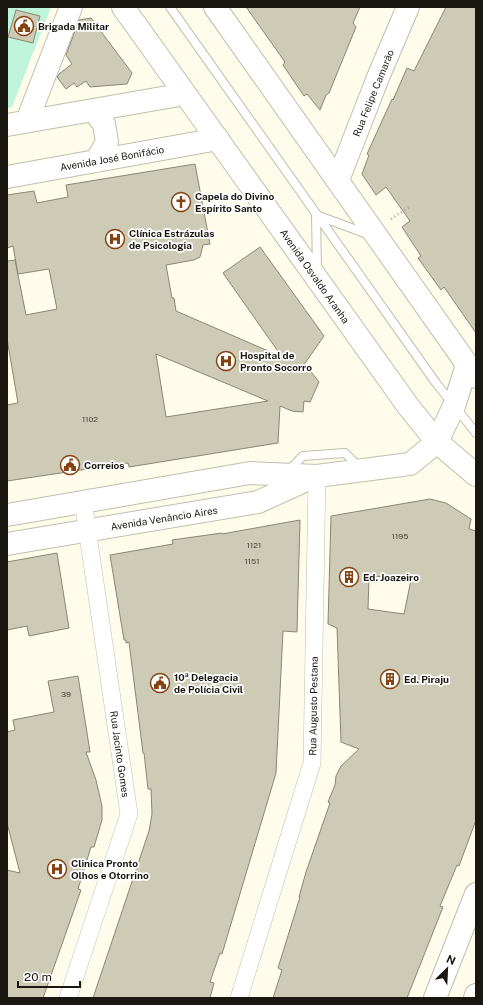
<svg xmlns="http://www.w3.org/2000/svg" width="483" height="1005" font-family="'Public Sans',sans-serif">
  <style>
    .green { fill: #bef4d9 }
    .building { fill: #cdcab6; stroke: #898674; fill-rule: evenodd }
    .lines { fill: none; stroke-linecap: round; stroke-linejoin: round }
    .lane-casing { stroke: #c1beab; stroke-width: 10 }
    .street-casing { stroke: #c1beab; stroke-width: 18 }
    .secondary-casing { stroke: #c1beab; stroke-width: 24 }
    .primary-casing { stroke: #c1beab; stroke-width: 24 }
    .path { stroke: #a3a094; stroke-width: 2.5; stroke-dasharray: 1 3; stroke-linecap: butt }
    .lane { stroke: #fff; stroke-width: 8 }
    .street { stroke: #fff; stroke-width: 17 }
    .secondary { stroke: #fff; stroke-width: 22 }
    .primary { stroke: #fff; stroke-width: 22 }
    .labels { text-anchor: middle; stroke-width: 3.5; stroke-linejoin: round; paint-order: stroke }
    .number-label { font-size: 8px; fill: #46443a }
    .poi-label { font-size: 10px; font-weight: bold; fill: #191710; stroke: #fff; text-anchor: start }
    .street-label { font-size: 10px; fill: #191710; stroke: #fff }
  </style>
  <rect width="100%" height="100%" fill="#fffcec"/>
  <path class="green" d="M 7,7 L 51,7 L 12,107 L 7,108 Z"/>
  <path class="building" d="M 246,7 L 360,7 L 353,23 L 356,27 L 329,93 L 326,95 L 320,110 L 307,94 L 304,96 L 283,65 L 285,62 Z
    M 446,7 L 476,7 L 476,333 L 444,287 L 441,290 L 418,258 L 421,256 L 402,227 L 410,221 L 386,187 L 376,195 L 362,174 L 369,155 L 367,154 L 392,99 L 393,100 L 407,68 L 414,71 Z
    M 16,10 L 40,16 L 33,43 L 8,37 Z
    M 91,18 L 132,73 L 127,84 L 90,87 L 86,81 L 77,87 L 74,83 L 66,89 L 57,77 L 59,74 L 72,64 L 66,55 L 79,20 Z
    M 195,164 L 210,244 L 203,245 L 200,257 L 194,260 L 166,265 L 172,298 L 174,298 L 176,311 L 282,357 L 223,273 L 260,247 L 324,336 L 303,366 L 308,368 L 319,382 L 310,402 L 304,401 L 303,412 L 292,411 L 280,406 L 278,443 L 129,467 L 128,463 L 7,481 L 7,405 L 18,403 L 7,339 L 7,261 L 15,260 L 26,315 L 57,309 L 49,269 L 18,274 L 13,246 L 7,248 L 7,195 L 34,191 L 37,203 L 68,197 L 66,185 ZM 156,354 L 268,401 L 166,417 Z
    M 430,499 L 446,503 L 471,519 L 469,529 L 476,531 L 476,820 L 459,866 L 457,865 L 440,906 L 443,907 L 407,998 L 273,998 L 282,970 L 278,968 L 300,897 L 299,897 L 306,872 L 330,803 L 328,802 L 335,785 L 336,776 L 341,766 L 359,749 L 341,742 L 337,628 L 328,624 L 331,516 ZM 412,575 L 404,614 L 368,609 L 369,577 Z
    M 300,520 L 297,632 L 283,631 L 276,773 L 222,954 L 220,953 L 210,982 L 214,983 L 210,998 L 93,998 L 149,831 L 152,814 L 151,789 L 148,789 L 144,753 L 143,753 L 129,642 L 126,643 L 126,640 L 124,640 L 110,555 L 173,544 L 172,540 L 222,533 L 222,534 Z
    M 57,553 L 69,628 L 29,636 L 27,626 L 7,630 L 7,562 Z
    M 78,676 L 90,752 L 86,752 L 96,780 L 102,806 L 102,820 L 94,847 L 91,847 L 78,889 L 81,890 L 43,998 L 7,998 L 7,870 L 20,873 L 7,823 L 7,732 L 15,730 L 13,720 L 54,712 L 48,681 Z"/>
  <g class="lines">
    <defs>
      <path id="lane" d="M 170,7 L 436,383 L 476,433
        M 316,215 L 370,235
        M 316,215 L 317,268
        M 287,472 L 303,456 L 345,453 L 360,468"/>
      <path id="street" d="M 68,998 L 129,814 L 83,501
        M 239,998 L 312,763 L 317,476"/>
      <path id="secondary" d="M 93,110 L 104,124 L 107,142 L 96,161
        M 27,121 L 71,7
        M 7,125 L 185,94
        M 7,177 L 218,139
        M 338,180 L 379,75 L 408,7
        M 7,515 L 250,473 L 317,476 L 410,464 L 437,442 L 454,406 L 467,365
        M 7,544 L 258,502 L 313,477
        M 435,998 L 476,894
        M 475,998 L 476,995"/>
      <path id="primary" d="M 123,7 L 408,406 L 437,442 L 476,475
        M 215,7 L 476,377"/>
    </defs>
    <use href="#lane" class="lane-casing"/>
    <use href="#street" class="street-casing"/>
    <use href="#secondary" class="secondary-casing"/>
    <use href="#primary" class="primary-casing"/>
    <path class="path" d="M 391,219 L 409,207"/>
    <use href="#lane" class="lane"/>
    <use href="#street" class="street"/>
    <use href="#secondary" class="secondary"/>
    <use href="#primary" class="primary"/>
  </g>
  <defs>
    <symbol id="civic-ring" viewBox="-11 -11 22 22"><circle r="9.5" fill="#fff" stroke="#854311" stroke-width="1.5"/><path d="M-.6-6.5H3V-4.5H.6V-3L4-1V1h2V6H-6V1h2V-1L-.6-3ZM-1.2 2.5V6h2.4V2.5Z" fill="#854311"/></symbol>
    <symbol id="church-ring" viewBox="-11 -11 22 22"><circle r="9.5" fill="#fff" stroke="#854311" stroke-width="1.5"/><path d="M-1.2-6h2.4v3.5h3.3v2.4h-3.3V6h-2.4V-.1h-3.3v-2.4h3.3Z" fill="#854311"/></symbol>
    <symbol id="hospital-ring" viewBox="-11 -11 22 22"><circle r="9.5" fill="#fff" stroke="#854311" stroke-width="1.5"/><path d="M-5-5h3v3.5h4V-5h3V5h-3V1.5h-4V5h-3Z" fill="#854311"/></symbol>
    <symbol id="building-ring" viewBox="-11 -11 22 22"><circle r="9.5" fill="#fff" stroke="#854311" stroke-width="1.5"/><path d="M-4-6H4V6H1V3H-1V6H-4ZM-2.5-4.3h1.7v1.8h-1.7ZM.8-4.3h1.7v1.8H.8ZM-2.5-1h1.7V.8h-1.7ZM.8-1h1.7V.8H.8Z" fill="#854311"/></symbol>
  </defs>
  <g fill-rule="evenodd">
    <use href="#civic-ring" x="13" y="15" width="22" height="22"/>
    <use href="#church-ring" x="170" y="191" width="22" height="22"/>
    <use href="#hospital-ring" x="104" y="228" width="22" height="22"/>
    <use href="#hospital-ring" x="215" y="350" width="22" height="22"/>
    <use href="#civic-ring" x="59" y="454" width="22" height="22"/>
    <use href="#building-ring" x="338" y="566" width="22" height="22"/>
    <use href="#building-ring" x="379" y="668" width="22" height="22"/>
    <use href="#civic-ring" x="149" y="672" width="22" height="22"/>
    <use href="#hospital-ring" x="46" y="858" width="22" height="22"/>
  </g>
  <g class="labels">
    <g class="number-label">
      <text x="90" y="422">1102</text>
      <text x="400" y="539">1195</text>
      <text x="254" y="548">1121</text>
      <text x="252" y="564">1151</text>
      <text x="66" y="697">39</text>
    </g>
    <g class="poi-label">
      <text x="38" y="30">Brigada Militar</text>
      <text x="195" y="200">Capela do Divino<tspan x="195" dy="12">Espírito Santo</tspan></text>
      <text x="129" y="237">Clínica Estrázulas<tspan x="129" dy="12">de Psicologia</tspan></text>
      <text x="240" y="359">Hospital de<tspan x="240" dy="12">Pronto Socorro</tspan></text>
      <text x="84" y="469">Correios</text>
      <text x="363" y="581">Ed. Joazeiro</text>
      <text x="174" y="681">10ª Delegacia<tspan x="174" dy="12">de Polícia Civil</tspan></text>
      <text x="404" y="683">Ed. Piraju</text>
      <text x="71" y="867">Clinica Pronto<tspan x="71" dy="12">Olhos e Otorrino</tspan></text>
    </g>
    <g class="street-label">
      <text transform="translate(373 93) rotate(-68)" y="4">Rua Felipe Camarão</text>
      <text transform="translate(112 158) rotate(-10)" y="4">Avenida José Bonifácio</text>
      <text transform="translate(315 276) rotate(55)" y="4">Avenida Osvaldo Aranha</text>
      <text transform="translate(164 518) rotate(-9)" y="4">Avenida Venâncio Aires</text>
      <text transform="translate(313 706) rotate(-89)" y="4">Rua Augusto Pestana</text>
      <text transform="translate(120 754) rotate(82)" y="4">Rua Jacinto Gomes</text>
    </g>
  </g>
  <rect width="483" height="1005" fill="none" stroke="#191710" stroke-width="16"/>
  <g transform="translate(447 969) rotate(24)" stroke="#ffffff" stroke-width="3" paint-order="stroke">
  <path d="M0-3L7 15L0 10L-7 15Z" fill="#191710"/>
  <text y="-6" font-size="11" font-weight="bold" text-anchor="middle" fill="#191710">N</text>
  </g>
  <path d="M18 981v6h62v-6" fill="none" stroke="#191710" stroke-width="2"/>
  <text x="24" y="981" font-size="12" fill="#191710" stroke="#ffffff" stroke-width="3" paint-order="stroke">20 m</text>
</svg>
